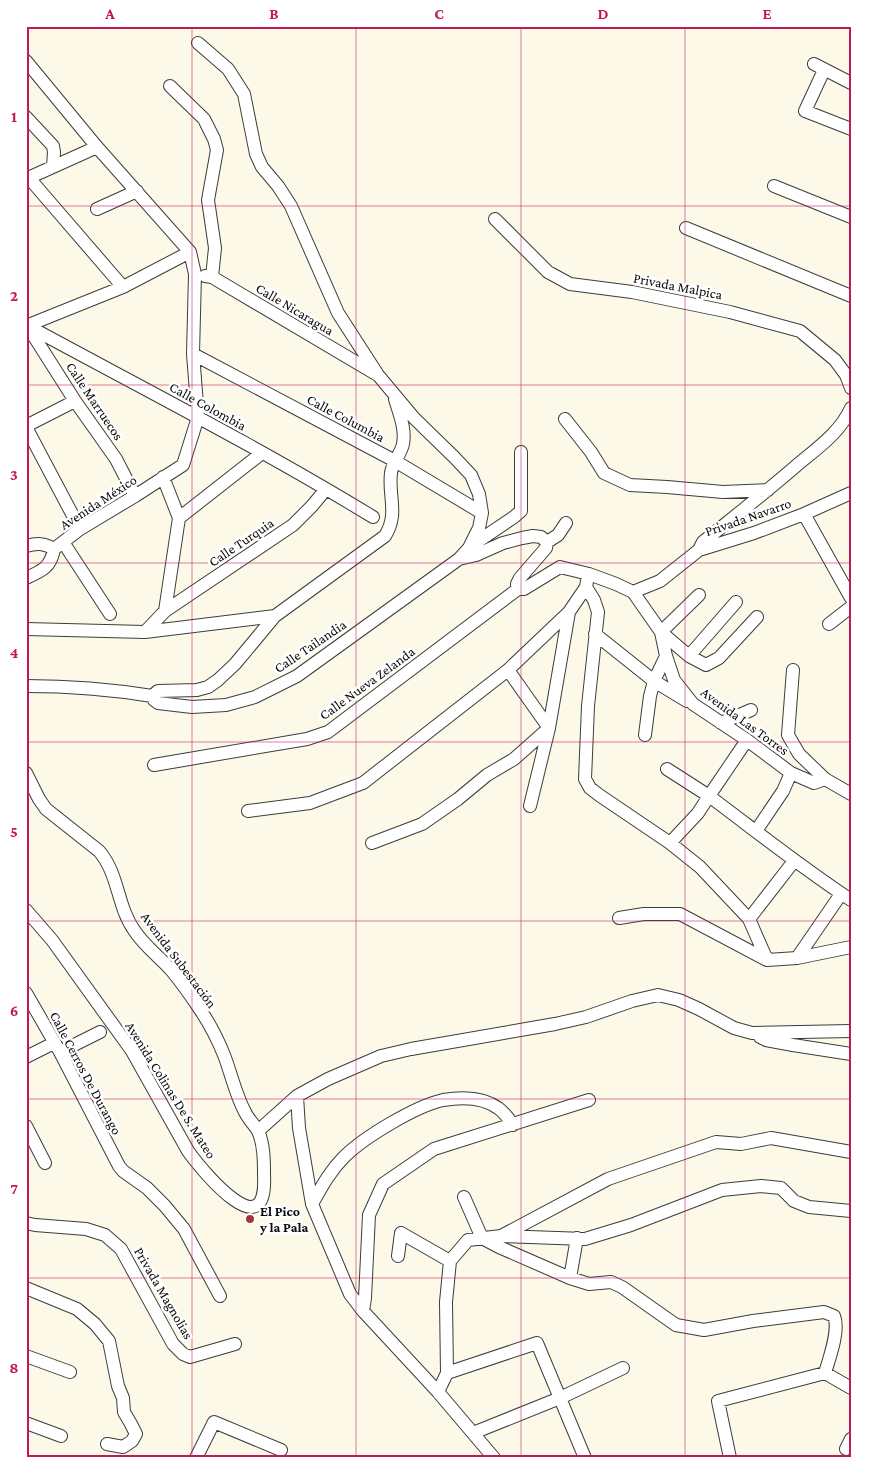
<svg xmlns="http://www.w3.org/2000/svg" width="877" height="1484" font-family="'Crimson Pro',serif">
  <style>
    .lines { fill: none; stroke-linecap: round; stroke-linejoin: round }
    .minor-casing { stroke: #3c3c3c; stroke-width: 14 }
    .minor { stroke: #fff; stroke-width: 12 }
    .grid { fill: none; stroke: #c2185b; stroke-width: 1; stroke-opacity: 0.55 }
    .poi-dot { fill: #a63537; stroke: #fff; stroke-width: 2 }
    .labels { text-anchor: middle; stroke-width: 5; stroke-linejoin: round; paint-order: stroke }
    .street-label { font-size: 14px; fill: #090909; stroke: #fff }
    .poi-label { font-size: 14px; font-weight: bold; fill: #090909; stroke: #fff; text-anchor: start }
    .neatline { fill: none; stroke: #c2185b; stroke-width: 2 }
    .grid-label { font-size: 16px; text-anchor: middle; font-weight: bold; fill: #c2185b }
  </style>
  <rect width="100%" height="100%" fill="#fcf9e9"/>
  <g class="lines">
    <defs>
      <path id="minor" d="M 26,61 L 97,147 L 190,252 L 195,274 L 193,354 L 198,417 L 183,465 L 135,496 L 80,529 L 54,549
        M 814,64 L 851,83
        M 824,70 L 805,111 L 851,129
        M 170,86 L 204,119 L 214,139 L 217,150 L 208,200 L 215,248 L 212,277
        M 26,117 L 53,146 L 54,152 L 53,167
        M 29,178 L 123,287
        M 26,179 L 97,147
        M 774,186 L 851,217
        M 97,209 L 137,191
        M 495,219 L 548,272 L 570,284 L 632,292 L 730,312 L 800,331 L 835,360 L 846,375 L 851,388
        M 686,228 L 851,296
        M 205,276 L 212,277 L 376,374
        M 26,325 C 142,388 260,448 373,517
        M 26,326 L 123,287 L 190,252
        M 28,327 L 75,401 L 116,459 L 135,496
        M 193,354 L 395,461 L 482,513
        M 565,419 L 591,452 L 604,473 L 630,485 L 667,487 L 723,492 L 768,490
        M 26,426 L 75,401
        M 26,427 L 80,529
        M 804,514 L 851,598
        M 179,518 L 262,453
        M 63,542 L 110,614
        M 547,542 L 558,535 L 566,523
        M 26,546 C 37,543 44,543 54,549
        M 471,546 L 514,517 L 521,511 L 521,452
        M 699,550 L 703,542 C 734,517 766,492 796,466 C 816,449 840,433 851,408
        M 459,559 L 476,555 L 503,543 L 522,538 L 533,536 L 541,537 L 547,542 L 546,548 L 520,578 L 517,584 L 518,589
        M 26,578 C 42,571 51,567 54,549
        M 586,587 L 594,600 L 598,612 L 588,706 L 585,779 L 590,788 L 599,795 L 670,843 L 700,867 L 749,919 L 767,960
        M 518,589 L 524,589 L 560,567 L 589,574 L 616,584 L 633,592 L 661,632 L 666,656 L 674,680 L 693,704 L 747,740 L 791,773 L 814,783 L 825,779
        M 633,592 L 660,581 L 699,550 L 754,533 L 804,514 L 851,493
        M 699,595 L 661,632 L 689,656 L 706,665 L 719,658 L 757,617
        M 165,611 L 293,525 L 312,506 L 326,489
        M 829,624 L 851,607
        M 26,629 L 145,632 L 275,616
        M 145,632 L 165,611 L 179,518 L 163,477
        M 595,634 L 654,681 L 687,701
        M 689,656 L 736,602
        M 793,670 L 788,735 L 799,754 L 825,779 L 851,794
        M 26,686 C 69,686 109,689 152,696 L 154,700 L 158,703 L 192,707 L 226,705 L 255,697 L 297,676 L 459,559 L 469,548 L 479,528 L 482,513 L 479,494 L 471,475 L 454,457 L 414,418 L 378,375 L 338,313 L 291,206 L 278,186 L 262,167 L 256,154 L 244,94 L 228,69 L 198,43
        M 152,696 L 158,691 L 197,690 L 208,687 L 218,680 L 235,664 L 275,616 L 385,536 C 399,514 388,496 391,473 C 392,463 401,454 403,444 C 406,429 399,413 395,399
        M 721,723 L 751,710
        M 645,735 L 650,696 L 654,681 L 666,656
        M 154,765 L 307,739 L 328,732 L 518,589
        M 667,769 L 709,796 L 747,740
        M 26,773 L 39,799 L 46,809 L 99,851 C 119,874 117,906 134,930 C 144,946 160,957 172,971 C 182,983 191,996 199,1008 C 208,1021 218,1040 224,1055 C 231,1073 236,1096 245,1112 C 248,1119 254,1124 258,1131 C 264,1144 264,1161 264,1175 C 268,1250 203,1172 188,1151 L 132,1051 L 52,940 L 26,910
        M 530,806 L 549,728 L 569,612 L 586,587 L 587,581
        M 248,811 L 310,803 L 363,783 L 508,670 L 569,612
        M 756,831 L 783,791 L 791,773
        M 372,843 L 422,824 L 458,799 L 487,775 L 514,759 L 549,728 L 508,670
        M 670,843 L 698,813 L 709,796 C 756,831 802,868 851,900
        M 619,918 L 644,914 L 680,914 L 767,960 L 797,958 L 851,947
        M 749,919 L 794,861
        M 797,958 L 841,894
        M 26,993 L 60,1052 L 119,1166 L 123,1171 L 147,1188 L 165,1206 L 184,1229 L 220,1296
        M 760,1037 L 766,1040 L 793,1045 L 851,1054
        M 60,1052 L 100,1032
        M 26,1057 L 54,1043
        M 297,1096 L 299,1128 L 312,1204 L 350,1294 L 363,1311 L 438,1392 L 494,1458
        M 26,1126 L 45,1163
        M 258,1131 L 297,1096 L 328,1079 L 381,1056 L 411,1049 L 555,1024 L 586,1017 L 632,1001 L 658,995 L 679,1000 L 699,1009 L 734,1028 L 752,1033 L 851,1031
        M 464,1197 L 482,1238 L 499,1247 L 570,1278 L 589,1284 L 611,1282 L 622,1287 L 676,1325 L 704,1330 L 753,1321 L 824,1312 L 834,1316 C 840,1330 829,1359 825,1373
        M 312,1204 C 322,1186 330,1171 344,1157 C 364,1137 416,1106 443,1100 C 461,1097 483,1097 498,1108 C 504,1112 509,1119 513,1125
        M 26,1223 L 35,1225 L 86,1229 L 105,1235 L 121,1249 L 173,1344 L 183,1354 L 190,1357 L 235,1344
        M 503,1235 L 608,1179 L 716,1142 L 741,1144 L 771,1138 L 851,1152
        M 398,1256 L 401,1233 L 450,1261
        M 570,1278 L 577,1238
        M 26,1288 L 77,1309 L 95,1324 L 109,1341 L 118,1386 L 123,1398 L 124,1412 L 131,1424 L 136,1434 L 132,1441 L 123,1447 L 107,1444
        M 363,1311 L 365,1298 L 369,1215 L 383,1184 L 434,1149 L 589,1100
        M 26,1356 L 70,1372
        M 447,1373 L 537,1343 L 585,1458
        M 438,1392 L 447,1373 L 446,1302 L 450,1261 L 468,1240 L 501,1236 L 585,1239 L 631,1225 L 722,1190 L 761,1186 L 781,1188 L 794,1201 L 809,1207 L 851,1211
        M 26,1423 L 61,1436
        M 473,1433 L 560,1398 L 623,1368
        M 846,1449 L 851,1439
        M 196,1458 L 214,1422 L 281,1450
        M 730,1458 L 718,1401 L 825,1373 L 851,1388"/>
    </defs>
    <use href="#minor" class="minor-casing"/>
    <use href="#minor" class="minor"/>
  </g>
  <path class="grid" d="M 192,26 L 192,1458M 356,26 L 356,1458M 521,26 L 521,1458M 685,26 L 685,1458M 26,206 L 851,206M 26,385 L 851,385M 26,563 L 851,563M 26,742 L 851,742M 26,921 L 851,921M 26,1099 L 851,1099M 26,1278 L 851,1278"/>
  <circle class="poi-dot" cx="250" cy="1219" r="5"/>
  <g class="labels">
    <g class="street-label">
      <text transform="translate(678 286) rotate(11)" y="5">Privada Malpica</text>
      <text transform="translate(295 309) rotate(31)" y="5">Calle Nicaragua</text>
      <text transform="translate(95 401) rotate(56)" y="5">Calle Marruecos</text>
      <text transform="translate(208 406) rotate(29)" y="5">Calle Colombia</text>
      <text transform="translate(346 418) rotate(28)" y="5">Calle Columbia</text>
      <text transform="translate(98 502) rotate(-33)" y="5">Avenida México</text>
      <text transform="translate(748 517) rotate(-19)" y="5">Privada Navarro</text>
      <text transform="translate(241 542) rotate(-34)" y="5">Calle Turquia</text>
      <text transform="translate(310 646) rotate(-34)" y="5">Calle Tailandia</text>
      <text transform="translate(367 683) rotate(-36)" y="5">Calle Nueva Zelanda</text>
      <text transform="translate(745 721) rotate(36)" y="5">Avenida Las Torres</text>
      <text transform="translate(179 960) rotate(53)" y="5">Avenida Subestación</text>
      <text transform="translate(86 1073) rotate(62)" y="5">Calle Cerros De Durango</text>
      <text transform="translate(171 1090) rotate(58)" y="5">Avenida Colinas De S. Mateo</text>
      <text transform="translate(164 1293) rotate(60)" y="5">Privada Magnolias</text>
    </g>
    <g class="poi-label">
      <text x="260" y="1216">El Pico<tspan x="260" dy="16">y la Pala</tspan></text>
    </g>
  </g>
  <rect width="877" height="1484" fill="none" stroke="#ffffff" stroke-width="55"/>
  <rect x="28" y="28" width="822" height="1428" class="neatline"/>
  <g class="grid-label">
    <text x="110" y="19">A</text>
    <text x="274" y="19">B</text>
    <text x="439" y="19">C</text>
    <text x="603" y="19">D</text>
    <text x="767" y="19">E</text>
    <text x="14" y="122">1</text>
    <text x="14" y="301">2</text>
    <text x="14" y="480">3</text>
    <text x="14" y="658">4</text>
    <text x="14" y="837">5</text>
    <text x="14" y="1016">6</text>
    <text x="14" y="1194">7</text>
    <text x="14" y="1373">8</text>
  </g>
</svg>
